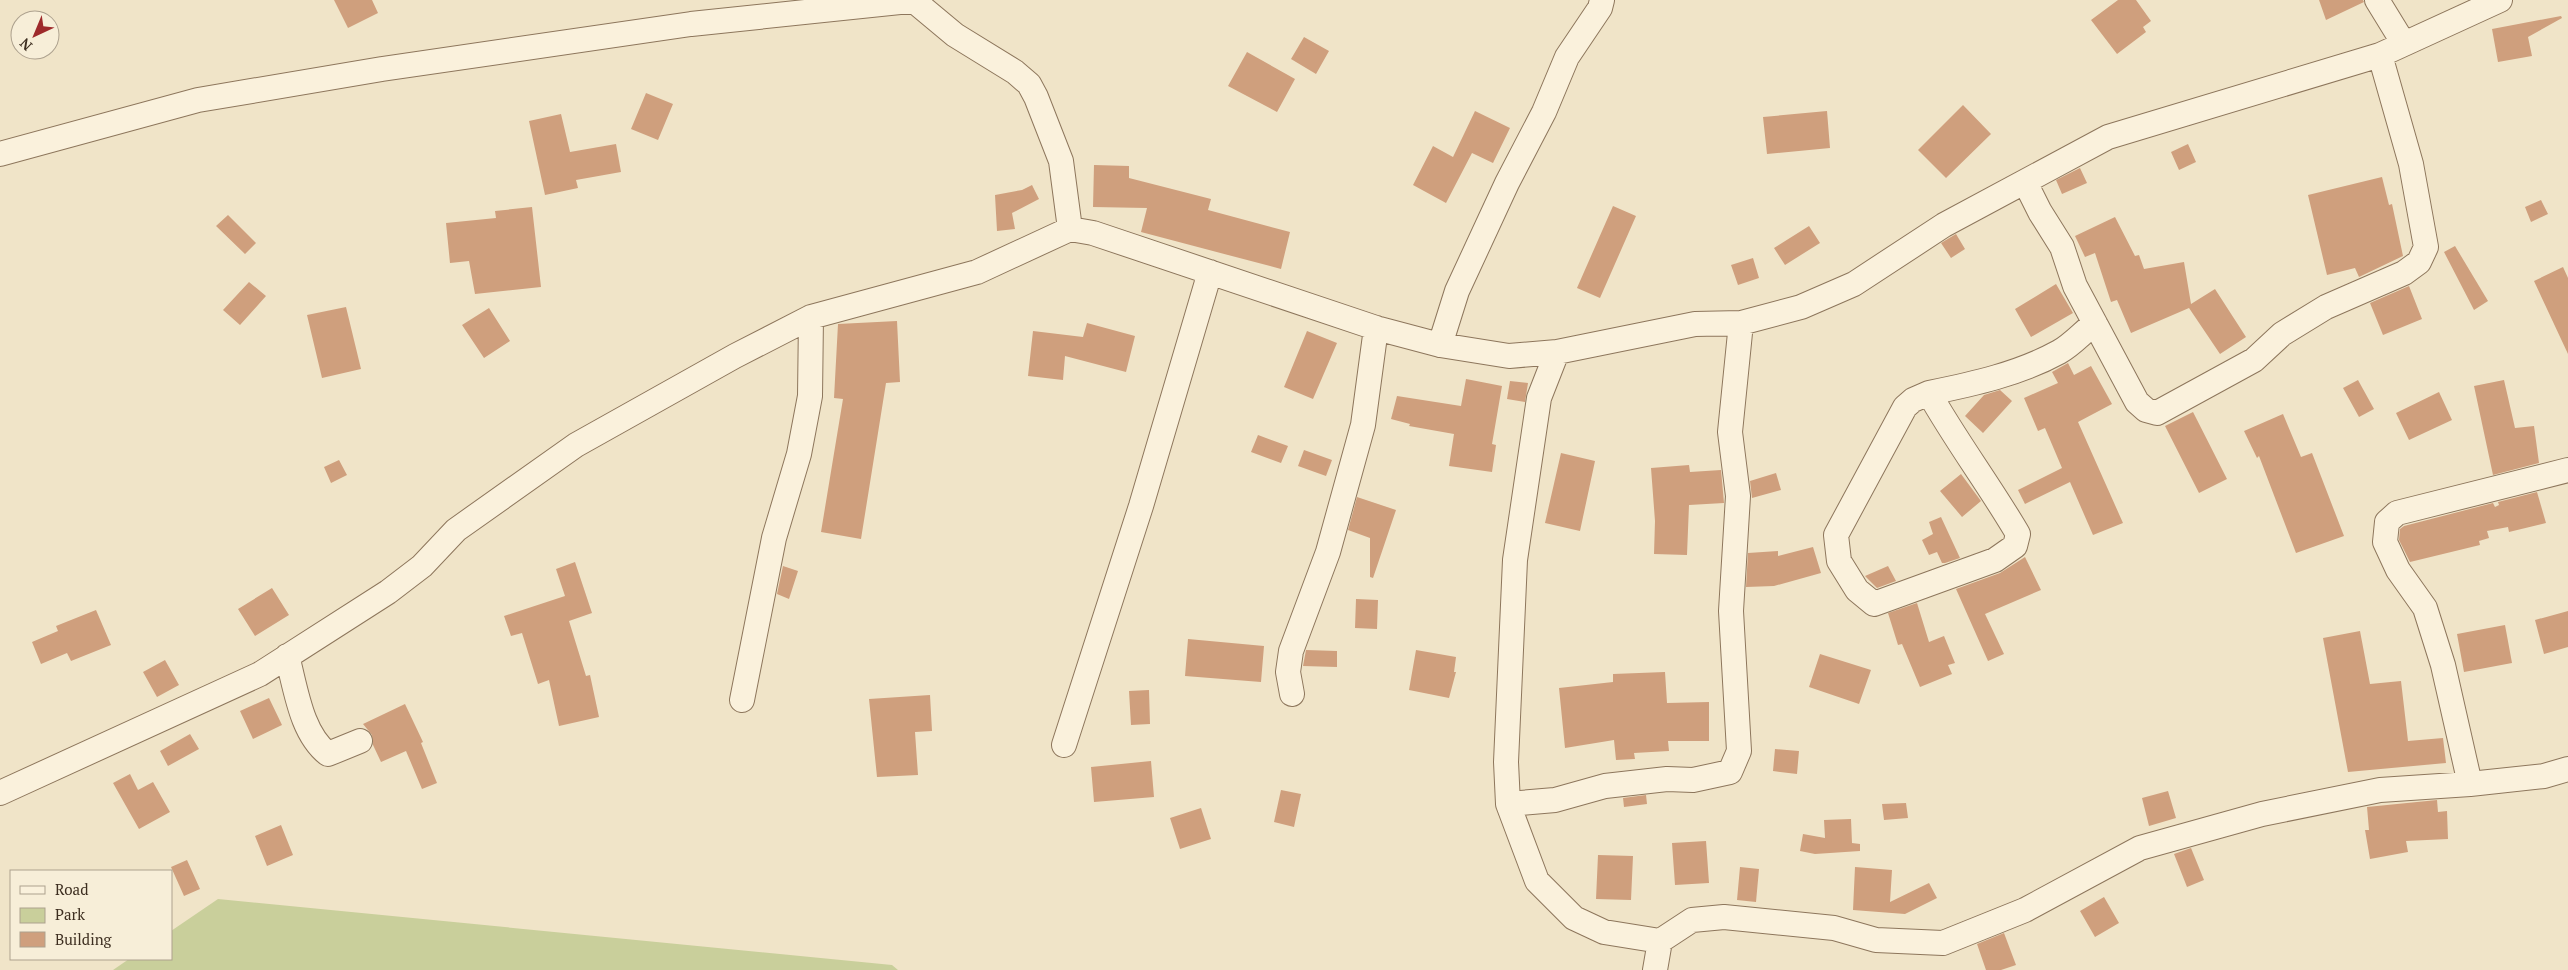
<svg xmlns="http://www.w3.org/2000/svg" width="2568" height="970" font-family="'PT Serif',serif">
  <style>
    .green { fill: #c9cf9b }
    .building { fill: #cf9f7d }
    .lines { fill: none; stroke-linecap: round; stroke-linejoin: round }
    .minor-casing { stroke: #8d765c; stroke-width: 26 }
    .minor { stroke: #faf1dc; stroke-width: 24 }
  </style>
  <rect width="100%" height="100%" fill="#f0e4c8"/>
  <path class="green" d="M 218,899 L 892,965 L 898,970 L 113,970 L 129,959 L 171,959 L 171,931 Z"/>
  <path class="building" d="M 334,0 L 372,0 L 378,13 L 348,28 Z
    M 2118,0 L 2136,0 L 2151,21 L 2143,27 L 2146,32 L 2117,54 L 2091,20 Z
    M 2319,0 L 2363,0 L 2364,2 L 2326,20 Z
    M 2561,16 L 2562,18 L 2528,37 L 2532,56 L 2498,62 L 2492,29 Z
    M 1304,37 L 1329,51 L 1316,74 L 1291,59 Z
    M 1247,52 L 1295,79 L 1277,112 L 1228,86 Z
    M 646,93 L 673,104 L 658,140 L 631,129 Z
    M 1963,105 L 1991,134 L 1946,178 L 1918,150 Z
    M 1475,111 L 1510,128 L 1493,163 L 1472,153 L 1446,203 L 1413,185 L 1433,146 L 1453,157 Z
    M 1827,111 L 1830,148 L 1767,154 L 1763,117 Z
    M 561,114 L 570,152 L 616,144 L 621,172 L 576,180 L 578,188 L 545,195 L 529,121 Z
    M 2188,144 L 2196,162 L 2179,170 L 2171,152 Z
    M 1094,165 L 1129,166 L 1129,178 L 1211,199 L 1208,210 L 1290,232 L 1281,269 L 1141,232 L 1147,208 L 1093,207 Z
    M 2080,168 L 2087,183 L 2062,194 L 2056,180 Z
    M 2382,177 L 2389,205 L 2392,204 L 2403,256 L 2359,277 L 2355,268 L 2327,275 L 2308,195 Z
    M 1032,185 L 1039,199 L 1012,213 L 1015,229 L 997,231 L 995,195 L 1022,190 Z
    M 2541,200 L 2548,214 L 2531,222 L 2525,207 Z
    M 1613,206 L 1636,216 L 1600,298 L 1577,288 Z
    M 532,207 L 541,287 L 475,294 L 469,261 L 450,263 L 446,223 L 496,218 L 495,211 Z
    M 228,215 L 256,243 L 245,254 L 216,226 Z
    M 2115,217 L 2135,256 L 2139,255 L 2144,269 L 2184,262 L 2191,304 L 2215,289 L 2246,337 L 2220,354 L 2189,308 L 2131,333 L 2117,300 L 2111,302 L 2095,253 L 2085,257 L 2075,236 Z
    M 1809,226 L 1820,243 L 1785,265 L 1774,248 Z
    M 1956,234 L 1965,249 L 1951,258 L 1941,243 Z
    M 2455,246 L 2488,301 L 2474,310 L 2444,252 Z
    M 1753,258 L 1759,278 L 1738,285 L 1731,265 Z
    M 2563,267 L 2568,278 L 2568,354 L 2534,281 Z
    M 249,282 L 266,296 L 240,325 L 223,310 Z
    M 2056,284 L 2073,313 L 2031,337 L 2015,309 Z
    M 2409,286 L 2422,319 L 2383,335 L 2370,303 Z
    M 346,307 L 361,369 L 322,378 L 307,315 Z
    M 489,308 L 510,341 L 484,358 L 462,325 Z
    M 897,321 L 900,382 L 886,383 L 861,539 L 821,532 L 843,399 L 834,398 L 838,324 Z
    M 1087,323 L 1135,336 L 1126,372 L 1065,356 L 1063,380 L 1028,376 L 1033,331 L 1083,337 Z
    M 1307,331 L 1337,343 L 1313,399 L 1284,387 Z
    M 2068,363 L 2074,375 L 2091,366 L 2112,404 L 2078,422 L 2123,523 L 2093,535 L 2070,482 L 2025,504 L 2018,490 L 2062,468 L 2045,428 L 2038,431 L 2024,398 L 2058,383 L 2052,372 Z
    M 1466,379 L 1502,386 L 1492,444 L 1496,445 L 1492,472 L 1449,466 L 1454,434 L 1409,426 L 1410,424 L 1391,419 L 1397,396 L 1461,406 Z
    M 2358,380 L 2374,409 L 2359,417 L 2343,388 Z
    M 2504,380 L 2515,428 L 2534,426 L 2539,463 L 2493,475 L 2474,386 Z
    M 1510,381 L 1528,383 L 1525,402 L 1507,399 Z
    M 2000,390 L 2012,401 L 1983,433 L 1965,416 L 1984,395 Z
    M 2439,392 L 2452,420 L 2409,440 L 2396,413 Z
    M 2193,412 L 2227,479 L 2199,493 L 2165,426 Z
    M 2283,414 L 2301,457 L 2312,453 L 2344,536 L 2296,553 L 2259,456 L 2257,458 L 2244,431 Z
    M 1258,435 L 1288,446 L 1281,463 L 1251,452 Z
    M 1304,450 L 1332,460 L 1326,476 L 1298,466 Z
    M 1561,453 L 1595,461 L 1580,531 L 1545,523 Z
    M 339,460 L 347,475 L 331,483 L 324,467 Z
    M 1689,465 L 1690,472 L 1721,470 L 1724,503 L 1689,505 L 1687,555 L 1654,554 L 1655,521 L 1651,468 Z
    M 1776,473 L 1781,490 L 1752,498 L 1750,481 Z
    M 1961,474 L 1981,501 L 1962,517 L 1940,491 Z
    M 2537,492 L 2546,523 L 2509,532 L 2508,527 L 2487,531 L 2489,538 L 2479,541 L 2480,545 L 2410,562 L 2399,540 L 2400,529 L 2404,526 L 2493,503 L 2495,507 L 2499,505 L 2498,502 Z
    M 1357,497 L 1396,510 L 1373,578 L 1370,577 L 1370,538 L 1348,530 Z
    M 1941,517 L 1960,558 L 1945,563 L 1942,563 L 1937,552 L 1929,555 L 1922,540 L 1933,534 L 1929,522 Z
    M 1813,547 L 1821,573 L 1774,586 L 1746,587 L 1748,553 L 1778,551 L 1778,556 Z
    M 2025,557 L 2041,590 L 1985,614 L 2004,654 L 1988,661 L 1956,589 L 2000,573 Z
    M 575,562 L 592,613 L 569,621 L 586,676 L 590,675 L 599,717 L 559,726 L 549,680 L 538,684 L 522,633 L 511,636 L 504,616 L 565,596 L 556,569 Z
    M 783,566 L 798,571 L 789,599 L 777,594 Z
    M 1888,566 L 1896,581 L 1877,588 L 1865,576 Z
    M 272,588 L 289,615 L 255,636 L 238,609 Z
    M 1356,599 L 1378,600 L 1377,629 L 1355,628 Z
    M 1917,603 L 1929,642 L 1944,636 L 1955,663 L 1948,665 L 1952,674 L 1920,687 L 1902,644 L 1898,645 L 1888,613 Z
    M 96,610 L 111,645 L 71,661 L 67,653 L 41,664 L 32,642 L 58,631 L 56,626 Z
    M 2568,611 L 2568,647 L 2544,654 L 2535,620 Z
    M 2505,625 L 2512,663 L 2464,672 L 2457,634 Z
    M 2360,631 L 2370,684 L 2401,681 L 2408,741 L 2443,738 L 2446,763 L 2348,772 L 2323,638 Z
    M 1188,639 L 1264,646 L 1261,682 L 1185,676 Z
    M 1306,650 L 1337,651 L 1337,667 L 1303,666 Z
    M 1416,650 L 1456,657 L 1454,672 L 1456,672 L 1449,698 L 1409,690 Z
    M 1820,654 L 1871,670 L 1859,704 L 1809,687 Z
    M 165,660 L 179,685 L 157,697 L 143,672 Z
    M 1665,672 L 1667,703 L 1709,702 L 1709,741 L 1668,741 L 1669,751 L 1634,753 L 1635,759 L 1616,760 L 1614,740 L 1565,748 L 1559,688 L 1613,682 L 1613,674 Z
    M 1149,690 L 1150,724 L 1131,725 L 1129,691 Z
    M 930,695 L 932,731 L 915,732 L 918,775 L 877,777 L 869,699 Z
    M 269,698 L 282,725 L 253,739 L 240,711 Z
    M 405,704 L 423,742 L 421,743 L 437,783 L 422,789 L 406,751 L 381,762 L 373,745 L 372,735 L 363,724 Z
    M 190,734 L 199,749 L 168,766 L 160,751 Z
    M 1775,749 L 1799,751 L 1797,774 L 1773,771 Z
    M 1151,761 L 1154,797 L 1094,802 L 1091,767 Z
    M 130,774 L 138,790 L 153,782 L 170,812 L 139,829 L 113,783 Z
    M 1281,790 L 1301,794 L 1294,827 L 1274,822 Z
    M 2168,791 L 2176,818 L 2149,826 L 2142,798 Z
    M 1646,795 L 1647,804 L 1624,807 L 1623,798 Z
    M 2437,800 L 2438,812 L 2447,811 L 2448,839 L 2406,841 L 2408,852 L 2370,859 L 2365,830 L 2369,830 L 2367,807 Z
    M 1906,803 L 1908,818 L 1884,820 L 1882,804 Z
    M 1201,808 L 1211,839 L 1180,849 L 1170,818 Z
    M 1851,819 L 1852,843 L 1860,844 L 1860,851 L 1815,854 L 1800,851 L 1803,834 L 1825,838 L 1824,820 Z
    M 281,825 L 293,855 L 267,866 L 255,836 Z
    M 1706,841 L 1709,883 L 1675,885 L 1672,843 Z
    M 2191,848 L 2204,880 L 2187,887 L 2174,854 Z
    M 1598,855 L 1633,856 L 1631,900 L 1596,899 Z
    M 187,860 L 200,889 L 184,896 L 171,867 Z
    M 1740,867 L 1759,869 L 1756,902 L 1737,900 Z
    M 1855,867 L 1892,870 L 1890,902 L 1929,883 L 1937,898 L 1905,914 L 1853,910 Z
    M 2104,897 L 2119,923 L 2095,937 L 2080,911 Z
    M 2004,933 L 2016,965 L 2001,970 L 1986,970 L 1977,944 Z"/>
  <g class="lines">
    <defs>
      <path id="minor" d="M 913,0 L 955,35 L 1015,72 L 1029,84 L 1036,97 L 1061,161 L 1070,229
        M 2377,0 L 2404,44
        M 0,154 L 198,100 L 382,69 L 691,24 L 919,0
        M 2025,182 L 2040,212 L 2062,247 L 2075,286 L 2137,402 L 2146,410 L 2157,413 L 2254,360 L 2282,334 L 2326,307 L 2404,273 L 2419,262 L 2426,247 L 2411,164 L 2380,55
        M 1440,345 L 1457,291 L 1507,183 L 1544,112 L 1567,57 L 1600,8 L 1602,0
        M 1557,352 L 1539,398 L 1515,560 L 1506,762 L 1508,804 L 1537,881 L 1574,918 L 1604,932 L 1660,941 L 1655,970
        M 1929,393 L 1913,400 L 1905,407 L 1836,535 L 1839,561 L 1857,590 L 1874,604 L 1995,560 L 2015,546 L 2018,534 C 1990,486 1956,441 1929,393 C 1973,384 2019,374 2059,352 C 2072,345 2083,332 2095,323
        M 287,656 C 296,689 301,733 328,754 L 360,741
        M 1292,694 L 1288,672 L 1291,651 L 1328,552 L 1363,425 L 1376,328
        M 742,700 L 774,538 L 799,454 L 810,396 L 811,317
        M 1064,745 L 1141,506 L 1210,272
        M 2470,784 L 2443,665 L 2425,608 L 2398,570 L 2385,542 L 2387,522 L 2397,513 L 2568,470
        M 0,793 L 260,674 L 388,592 L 422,566 L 456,530 L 576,445 L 735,356 L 811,317 L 977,272 L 1070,229 L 1093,233 L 1376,328 L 1440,345 L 1509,356 L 1557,352 L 1695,324 L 1741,323 L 1801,307 L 1854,284 L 1944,225 L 2108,137 L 2380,55 L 2500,0
        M 1508,804 L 1555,800 L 1605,786 L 1667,779 L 1693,780 L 1730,772 L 1739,751 L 1731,611 L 1738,496 L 1730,432 L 1741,323
        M 1660,941 L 1692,920 L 1724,917 L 1834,928 L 1876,940 L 1943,943 L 2025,910 L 2140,848 L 2262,814 L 2380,790 L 2470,784 L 2544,776 L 2568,769"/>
    </defs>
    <use href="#minor" class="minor-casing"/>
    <use href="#minor" class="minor"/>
  </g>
  <rect x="10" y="870" width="162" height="90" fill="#f7eed8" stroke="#ada18e"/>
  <rect x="20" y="886" width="25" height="8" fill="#faf1dc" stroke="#ada18e"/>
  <text x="55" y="895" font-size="15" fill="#3d2e20">Road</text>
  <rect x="20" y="908" width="25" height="15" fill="#c9cf9b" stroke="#ada18e"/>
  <text x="55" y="920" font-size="15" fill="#3d2e20">Park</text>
  <rect x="20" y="932" width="25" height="15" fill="#cf9f7d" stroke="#ada18e"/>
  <text x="55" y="945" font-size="15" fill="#3d2e20">Building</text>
  <g transform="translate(35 35) rotate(224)"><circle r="24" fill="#f7eed8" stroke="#ada18e"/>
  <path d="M0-4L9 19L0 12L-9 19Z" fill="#9e2a2b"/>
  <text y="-8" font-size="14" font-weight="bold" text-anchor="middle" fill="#3d2e20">N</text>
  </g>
</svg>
